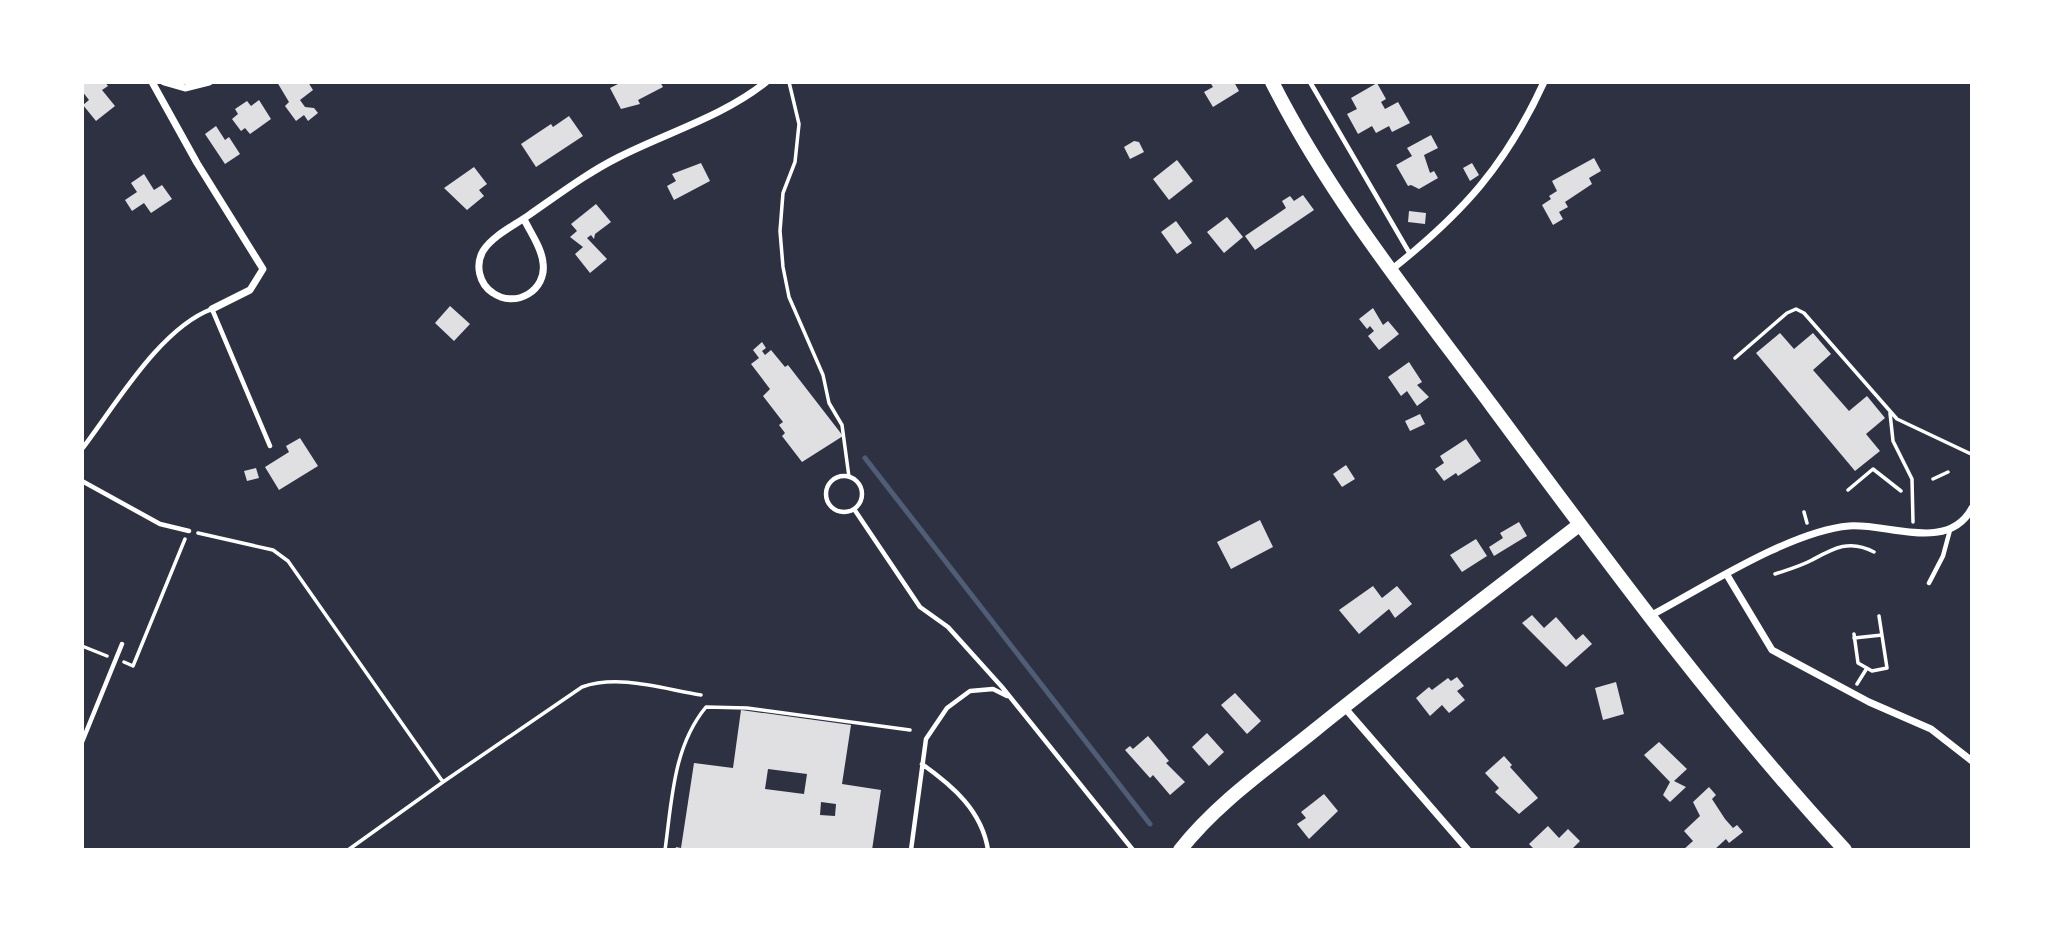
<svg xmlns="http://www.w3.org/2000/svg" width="2054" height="932" font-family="'Archivo Narrow',sans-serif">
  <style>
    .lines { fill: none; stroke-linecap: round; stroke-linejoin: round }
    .stream { stroke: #4f5d75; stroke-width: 5 }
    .building { fill: #e0e0e3; fill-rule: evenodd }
    .path { stroke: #fff; stroke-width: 3.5 }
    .service { stroke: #fff; stroke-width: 4.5 }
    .minor { stroke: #fff; stroke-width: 7 }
    .secondary { stroke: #fff; stroke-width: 14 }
  </style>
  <rect width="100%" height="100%" fill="#2d3142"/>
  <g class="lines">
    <path class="stream" d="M 865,458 L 1150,824"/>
  </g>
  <path class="building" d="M 82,82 L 105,82 L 108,86 L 102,90 L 115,106 L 96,121 L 83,105 L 89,100 L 82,91 Z
    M 277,82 L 308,82 L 313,90 L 300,100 L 305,107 L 314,108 L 318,113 L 308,121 L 304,115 L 296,121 L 285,106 L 289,102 Z
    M 622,82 L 660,82 L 663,87 L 638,100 L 640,104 L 621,109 L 610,88 Z
    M 1210,82 L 1234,82 L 1239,91 L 1213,107 L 1204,92 L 1213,87 Z
    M 1377,83 L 1386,99 L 1381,102 L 1385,109 L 1398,102 L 1410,123 L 1392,132 L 1389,126 L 1376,133 L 1372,126 L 1358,134 L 1347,114 L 1357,109 L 1351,98 Z
    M 259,100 L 271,119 L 250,134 L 245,128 L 241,131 L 232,119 L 238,114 L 235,109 L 247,101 L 251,106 Z
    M 569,116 L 583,136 L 536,167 L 521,144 L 551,124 L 553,127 Z
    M 216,126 L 225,140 L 229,137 L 240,154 L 225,164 L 205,134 Z
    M 1431,135 L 1438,148 L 1424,155 L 1430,173 L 1434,171 L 1438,178 L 1419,189 L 1411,185 L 1408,186 L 1396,165 L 1412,156 L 1407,148 Z
    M 1134,141 L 1139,142 L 1144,152 L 1130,159 L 1124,147 Z
    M 1594,158 L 1601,171 L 1589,178 L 1592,184 L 1565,202 L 1568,207 L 1559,212 L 1563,219 L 1553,225 L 1542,205 L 1551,199 L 1549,196 L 1557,191 L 1552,181 Z
    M 1177,160 L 1193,181 L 1169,200 L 1153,179 Z
    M 701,163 L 710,181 L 674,200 L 667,186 L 676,181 L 672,174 Z
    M 1472,163 L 1479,175 L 1470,181 L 1463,168 Z
    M 474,167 L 487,184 L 479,190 L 484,196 L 467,210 L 444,188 Z
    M 144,174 L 154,190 L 162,185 L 172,199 L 151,213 L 144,203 L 132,211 L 125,200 L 137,192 L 131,183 Z
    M 1303,195 L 1314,210 L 1255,250 L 1245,236 L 1286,208 L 1282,201 L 1290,196 L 1294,201 Z
    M 596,204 L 611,222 L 595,234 L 594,239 L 591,235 L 587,238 L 607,259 L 590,273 L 575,254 L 583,247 L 570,237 L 577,231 L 571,224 Z
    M 1409,211 L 1426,213 L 1425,224 L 1408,222 Z
    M 1227,217 L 1243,237 L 1224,253 L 1207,232 Z
    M 1176,221 L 1192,243 L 1177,254 L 1161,232 Z
    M 450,306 L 470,324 L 454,341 L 435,323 Z
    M 1373,308 L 1383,325 L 1388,321 L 1399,334 L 1379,350 L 1368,336 L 1374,331 L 1370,326 L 1367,329 L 1359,319 Z
    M 1780,333 L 1794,349 L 1813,333 L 1831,354 L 1813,370 L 1849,411 L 1867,396 L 1885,418 L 1866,434 L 1880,451 L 1855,471 L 1756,353 Z
    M 762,342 L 766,348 L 762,351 L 765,355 L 771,350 L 785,367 L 788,365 L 843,436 L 802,462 L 782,436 L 785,433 L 779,425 L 783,422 L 763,396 L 770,389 L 751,364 L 759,358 L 753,350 Z
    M 1409,362 L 1422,382 L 1417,385 L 1429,397 L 1417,406 L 1407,391 L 1401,396 L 1388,377 Z
    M 1420,414 L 1425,424 L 1410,431 L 1405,421 Z
    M 300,438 L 318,466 L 279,490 L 265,467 L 289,452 L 286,446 Z
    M 1466,439 L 1481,461 L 1458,476 L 1456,473 L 1444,481 L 1435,469 L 1444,463 L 1440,456 Z
    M 1346,465 L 1355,479 L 1342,487 L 1333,474 Z
    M 256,468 L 259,478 L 247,481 L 244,471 Z
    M 1260,520 L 1273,547 L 1231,569 L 1217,542 Z
    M 1519,522 L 1527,536 L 1494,556 L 1489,547 L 1503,538 L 1500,533 Z
    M 1476,539 L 1487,556 L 1462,572 L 1450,555 Z
    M 1373,586 L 1382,598 L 1397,586 L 1412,604 L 1395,618 L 1389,609 L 1359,634 L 1339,610 Z
    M 1532,615 L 1544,628 L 1556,617 L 1576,640 L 1583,634 L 1592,644 L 1566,667 L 1522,623 Z
    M 1457,677 L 1464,686 L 1457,691 L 1465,700 L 1449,713 L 1442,705 L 1430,716 L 1416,698 L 1429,687 L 1432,690 L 1448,678 L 1451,681 Z
    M 1616,682 L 1624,714 L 1603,720 L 1595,688 Z
    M 1235,693 L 1261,721 L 1247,734 L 1221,705 Z
    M 741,710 L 851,725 L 842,784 L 881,790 L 872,850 L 675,850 L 676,847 L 681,848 L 694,763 L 733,768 ZM 768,769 L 807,774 L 804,794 L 765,789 ZM 821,802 L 836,804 L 835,816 L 820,815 Z
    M 1207,733 L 1224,752 L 1209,766 L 1192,747 Z
    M 1148,736 L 1169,761 L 1166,763 L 1185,782 L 1170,795 L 1153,775 L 1150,778 L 1125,750 L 1130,746 L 1133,749 Z
    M 1659,742 L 1687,769 L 1674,781 L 1686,787 L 1670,802 L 1663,795 L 1670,782 L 1644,755 Z
    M 1504,756 L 1512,765 L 1510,767 L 1538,798 L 1519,814 L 1495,792 L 1499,788 L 1485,773 Z
    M 1709,787 L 1716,795 L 1712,799 L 1725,819 L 1733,828 L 1737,825 L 1743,832 L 1729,843 L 1726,839 L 1714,850 L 1683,850 L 1693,841 L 1684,831 L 1700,816 L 1693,802 Z
    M 1324,794 L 1338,811 L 1309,839 L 1297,824 L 1306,818 L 1301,812 Z
    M 1548,826 L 1559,838 L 1568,829 L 1580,841 L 1571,850 L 1535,850 L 1529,844 Z"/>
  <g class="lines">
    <path class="path" d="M 789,82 L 799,124 L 795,162 L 783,193 L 780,231 L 783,267 L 789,297 L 823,375 L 829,403 L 842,425 L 849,477
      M 1735,358 L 1787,313 L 1796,309 L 1804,313 L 1897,419 L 1971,454
      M 1890,413 L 1893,441 L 1912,479 L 1913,522
      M 1933,479 L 1948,472
      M 1848,490 L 1873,469 L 1901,491
      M 1804,512 L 1807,523
      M 198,533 L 273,550 L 288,561 L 443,782 L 582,687 C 619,674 663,689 701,695
      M 1775,574 C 1787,570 1801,566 1812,560 C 1834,548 1850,539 1874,552
      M 1854,634 L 1858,663 L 1872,671 L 1887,668 L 1879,616
      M 1854,638 L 1882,635
      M 82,646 L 107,656
      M 124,662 L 133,666 L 185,539
      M 1857,684 L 1867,668
      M 348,850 L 443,782
      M 665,850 C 672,800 673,747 706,707 L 747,708 L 910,730"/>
    <path class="service" d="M 1310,82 L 1410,254
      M 82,449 C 115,406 160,328 212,309 L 270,446
      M826 494a18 18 0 1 1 36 0a18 18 0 1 1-36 0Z
      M 82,481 L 160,524 L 189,531
      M 854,509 L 920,607 L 948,627 L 1002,687 L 1133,850
      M 1929,583 L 1943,556 L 1950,530
      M 82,742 L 122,644
      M 922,764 C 953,786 982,811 988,850
      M 911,850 L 926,739 L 947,708 L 970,691 L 993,689 L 1007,696"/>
    <path class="minor" d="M 152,82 L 197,163 L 263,269 L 250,290 L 212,309
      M 164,82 L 185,88 L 209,82
      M 524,219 C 530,232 542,248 543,263 C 547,290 516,309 493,293 C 479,284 475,265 483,251 C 492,236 515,225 529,215 C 558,195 587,173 619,157 C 666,133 724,116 766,82
      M 1391,270 C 1463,213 1506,165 1544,82
      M 1727,575 L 1772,650 L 1869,702 L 1931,729 L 1972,761
      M 1650,616 C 1703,588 1790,531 1849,526 C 1888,523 1948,553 1972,508
      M 1344,707 L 1468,850"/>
    <path class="secondary" d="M 1272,82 C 1331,199 1415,302 1492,406 C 1607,561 1714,708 1845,850
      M 1180,850 C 1218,802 1268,768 1315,730 C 1402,660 1491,593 1579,525"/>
  </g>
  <rect width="2054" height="932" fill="none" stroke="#ffffff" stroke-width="168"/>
</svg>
